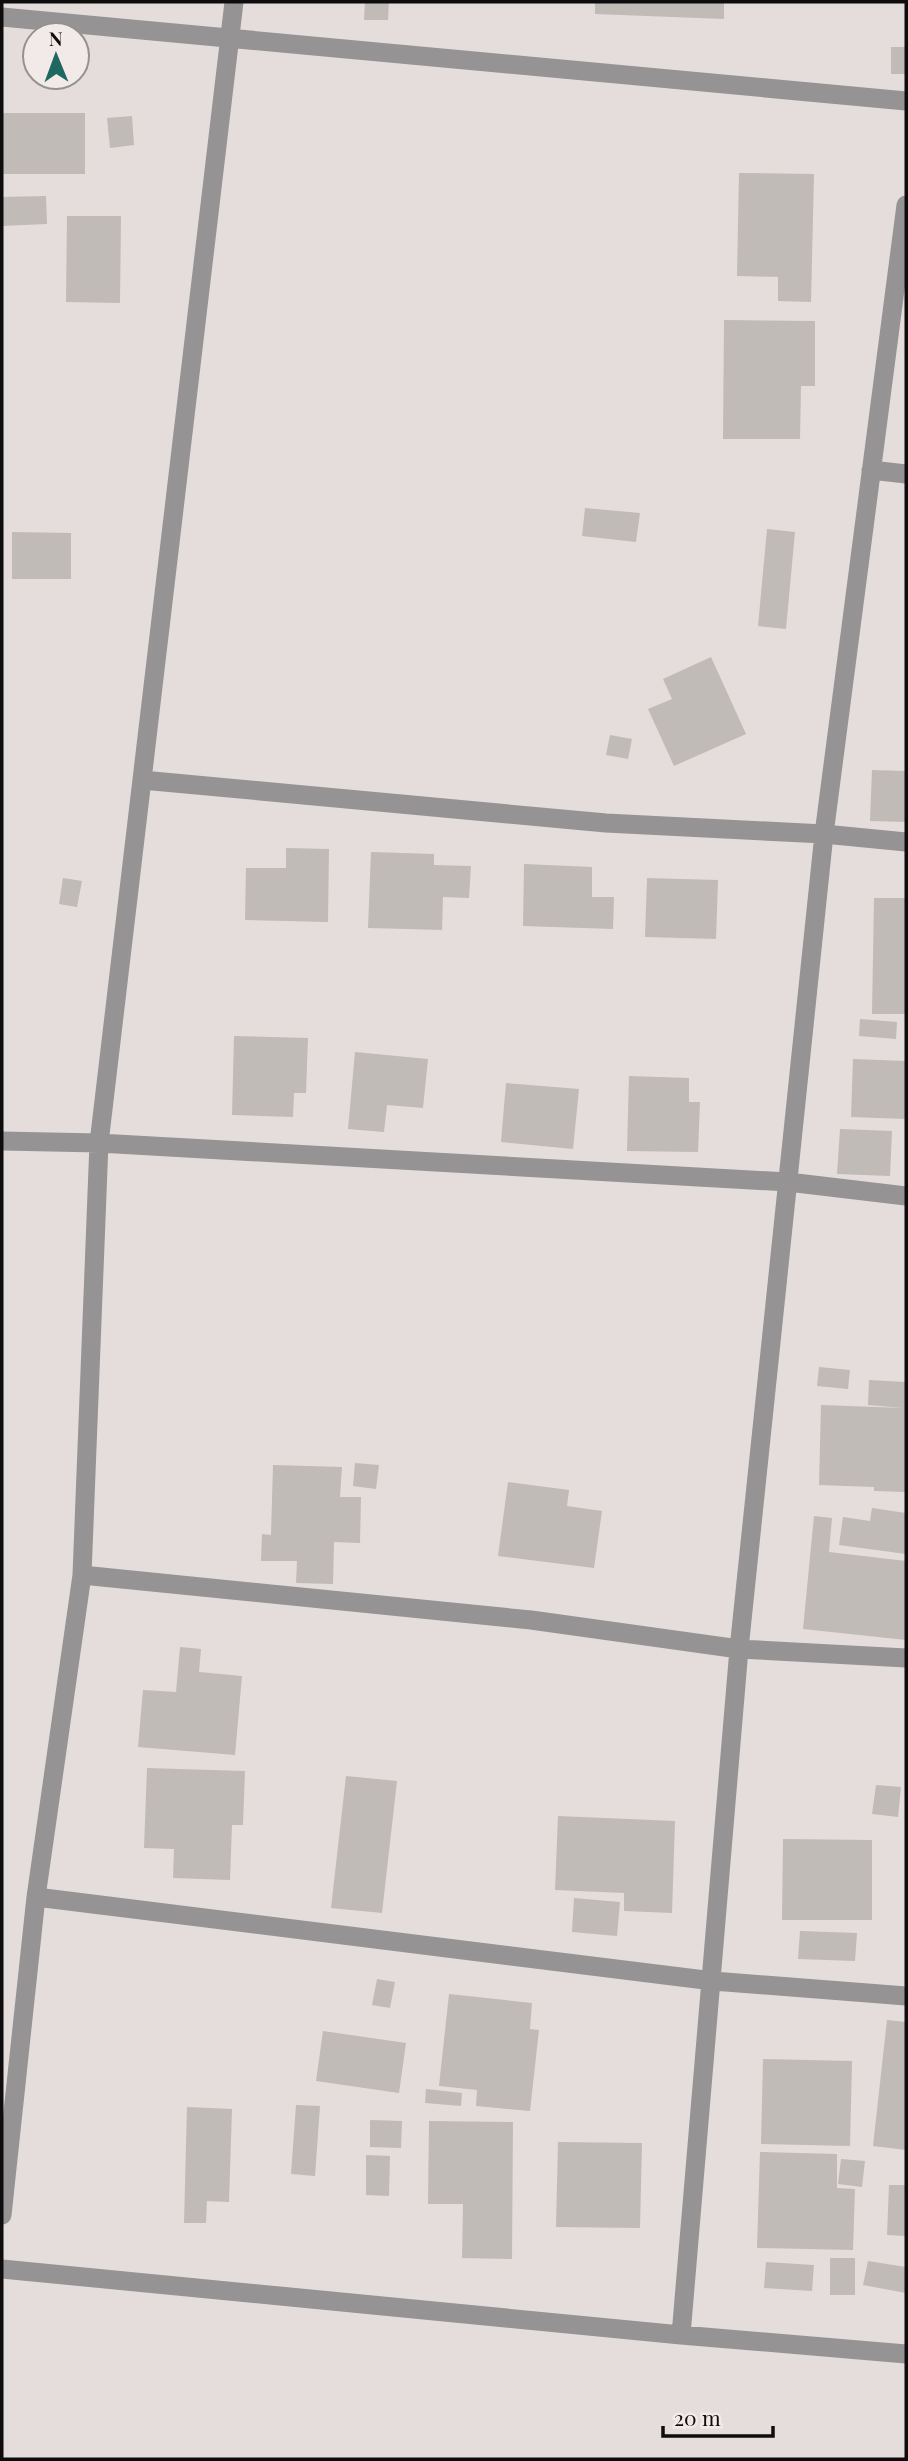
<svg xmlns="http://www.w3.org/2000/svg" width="908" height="2461" font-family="'Playfair Display',serif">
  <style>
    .building { fill: #c0bbb7 }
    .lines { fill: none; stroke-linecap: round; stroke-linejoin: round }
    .minor { stroke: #969394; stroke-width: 19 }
  </style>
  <rect width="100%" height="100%" fill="#e4dddb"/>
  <path class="building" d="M 365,2 L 389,2 L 388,20 L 364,20 Z
    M 595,2 L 724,2 L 724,19 L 595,14 Z
    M 891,47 L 906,47 L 906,74 L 891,74 Z
    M 2,113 L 85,113 L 85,174 L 2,174 Z
    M 132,116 L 134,145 L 110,148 L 107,118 Z
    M 739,173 L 814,174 L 811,302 L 778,301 L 778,277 L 737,276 Z
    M 46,196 L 47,224 L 2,226 L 2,197 Z
    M 67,216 L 121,216 L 120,303 L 66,302 Z
    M 724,320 L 815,321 L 815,386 L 801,386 L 800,439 L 723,439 Z
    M 585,508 L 640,513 L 636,542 L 582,536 Z
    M 767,529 L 795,532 L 786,629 L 758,626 Z
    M 12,532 L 71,533 L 71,579 L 12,579 Z
    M 711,657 L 746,734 L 674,766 L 648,709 L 672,699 L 663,679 Z
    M 610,735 L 632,739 L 628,759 L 606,755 Z
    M 872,770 L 906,771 L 906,822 L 870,821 Z
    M 286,848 L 329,849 L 328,922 L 245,920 L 246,868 L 286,868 Z
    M 371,852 L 434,854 L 434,865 L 471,866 L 469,898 L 443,897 L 442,930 L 368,928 Z
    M 524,864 L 592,867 L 592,897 L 614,897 L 613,929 L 523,926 Z
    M 63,878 L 82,881 L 77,907 L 59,904 Z
    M 647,878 L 718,880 L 716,939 L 645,937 Z
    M 874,898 L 906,898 L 906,1014 L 872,1014 Z
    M 860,1019 L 897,1022 L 896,1039 L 859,1036 Z
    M 234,1036 L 308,1038 L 306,1093 L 294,1093 L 293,1117 L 232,1115 Z
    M 355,1052 L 428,1059 L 423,1108 L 387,1105 L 384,1132 L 348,1129 Z
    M 853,1059 L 906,1061 L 906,1119 L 851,1117 Z
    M 629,1076 L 689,1078 L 689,1102 L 700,1102 L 698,1152 L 627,1151 Z
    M 506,1083 L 579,1089 L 573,1149 L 501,1142 Z
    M 840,1129 L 892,1131 L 890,1176 L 837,1174 Z
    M 819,1367 L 850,1370 L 848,1389 L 817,1386 Z
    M 869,1380 L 906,1382 L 906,1492 L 874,1491 L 874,1487 L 819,1485 L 821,1405 L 904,1408 L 868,1405 Z
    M 355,1463 L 379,1465 L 376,1489 L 353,1486 Z
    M 273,1465 L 342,1467 L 340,1497 L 361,1497 L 360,1543 L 334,1542 L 333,1584 L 296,1583 L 297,1561 L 261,1561 L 262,1534 L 271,1535 Z
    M 508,1482 L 569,1490 L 567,1506 L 602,1511 L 594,1568 L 498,1556 Z
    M 872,1508 L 906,1513 L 906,1554 L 839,1545 L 843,1517 L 870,1521 Z
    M 814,1516 L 832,1518 L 829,1552 L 906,1561 L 906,1640 L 803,1629 Z
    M 180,1647 L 201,1649 L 199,1672 L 242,1676 L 235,1755 L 138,1747 L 143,1690 L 176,1692 Z
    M 147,1768 L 245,1771 L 243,1825 L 232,1825 L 230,1880 L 173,1878 L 174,1849 L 144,1848 Z
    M 346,1776 L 397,1781 L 382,1913 L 331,1908 Z
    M 876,1785 L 901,1787 L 898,1817 L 872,1814 Z
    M 558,1816 L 675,1821 L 672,1913 L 624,1911 L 624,1893 L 555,1890 Z
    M 783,1839 L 872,1840 L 872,1920 L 782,1920 Z
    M 574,1898 L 620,1902 L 617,1936 L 572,1932 Z
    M 800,1931 L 857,1933 L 855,1961 L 798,1959 Z
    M 377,1979 L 395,1982 L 390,2008 L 372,2005 Z
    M 449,1994 L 532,2003 L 530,2029 L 539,2030 L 530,2111 L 476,2106 L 477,2090 L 439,2086 Z
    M 887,2020 L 906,2022 L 906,2150 L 873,2146 Z
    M 323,2031 L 406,2043 L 399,2093 L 316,2081 Z
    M 763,2059 L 852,2061 L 850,2146 L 761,2144 Z
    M 426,2089 L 462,2093 L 461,2106 L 425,2103 Z
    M 296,2105 L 320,2106 L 315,2176 L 291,2174 Z
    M 187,2107 L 232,2109 L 229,2202 L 207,2201 L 206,2223 L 184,2223 Z
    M 370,2120 L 402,2121 L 401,2148 L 370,2147 Z
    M 429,2121 L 513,2122 L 512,2259 L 462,2258 L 463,2204 L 428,2204 Z
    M 558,2142 L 642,2143 L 640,2228 L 556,2227 Z
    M 760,2152 L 837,2154 L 837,2188 L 855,2189 L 853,2250 L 757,2248 Z
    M 366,2155 L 390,2156 L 389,2196 L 366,2195 Z
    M 841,2159 L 865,2161 L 862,2187 L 838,2184 Z
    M 889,2185 L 906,2185 L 906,2236 L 887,2235 Z
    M 830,2258 L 855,2258 L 855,2295 L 830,2295 Z
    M 868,2261 L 906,2267 L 906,2293 L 863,2285 Z
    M 766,2262 L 814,2265 L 812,2291 L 764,2288 Z"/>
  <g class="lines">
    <path class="minor" d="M 2,17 L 906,101
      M 871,470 L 906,474
      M 142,780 L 606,823 L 824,834 L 906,842
      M 2,1141 L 99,1143 L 788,1182 L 906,1196
      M 82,1575 L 531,1620 L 739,1649 L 906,1658
      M 36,1897 L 713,1981 L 906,1996
      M 2,2215 L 36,1897 L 82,1575 L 99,1143 L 234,2
      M 2,2269 L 681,2335 L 906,2354
      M 681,2335 L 739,1649 L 824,834 L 906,205"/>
  </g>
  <rect width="908" height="2461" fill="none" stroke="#0e0c0c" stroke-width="7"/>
  <g transform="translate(56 56) rotate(359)"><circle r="33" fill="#f1eae8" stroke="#969190" stroke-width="2"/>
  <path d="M0-5L12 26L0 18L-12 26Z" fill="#1e6860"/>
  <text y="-10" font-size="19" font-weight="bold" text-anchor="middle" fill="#0e0c0c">N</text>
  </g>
  <path d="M663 2426v10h110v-10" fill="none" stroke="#0e0c0c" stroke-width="3.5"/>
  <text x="674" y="2426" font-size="21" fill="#0e0c0c" stroke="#f1eae8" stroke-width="5" paint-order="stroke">20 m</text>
</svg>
